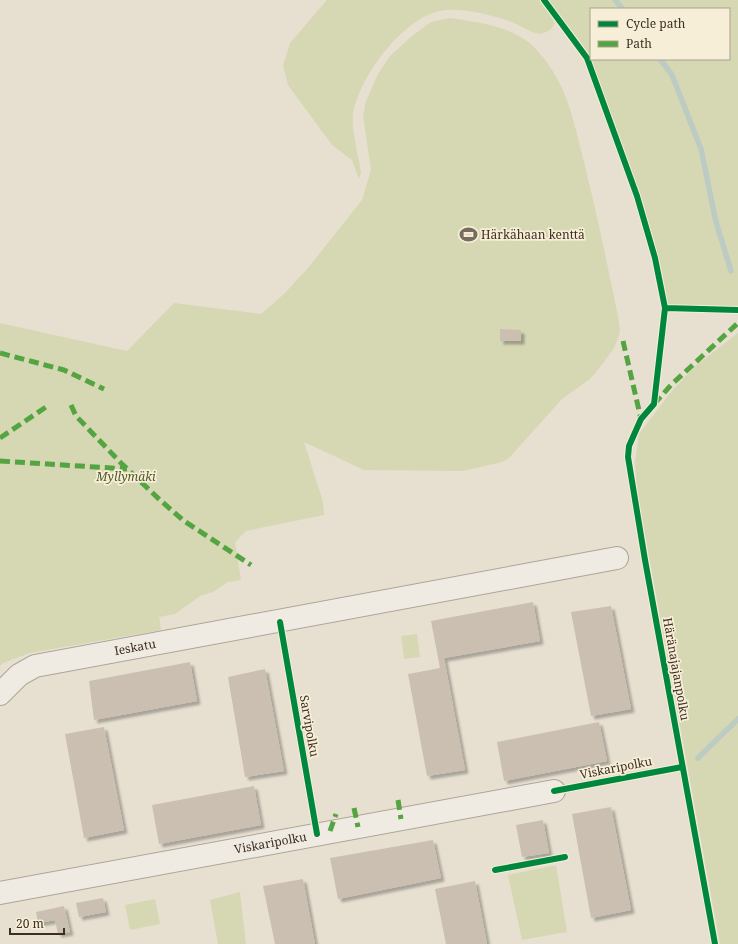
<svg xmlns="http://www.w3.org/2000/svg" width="738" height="944" font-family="'Noto Serif',serif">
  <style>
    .green { fill: #d6d7b3; fill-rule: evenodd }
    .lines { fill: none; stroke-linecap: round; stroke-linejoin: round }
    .stream { stroke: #bcccc2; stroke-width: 5.5 }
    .building { fill: #cbbfb2; filter: url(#shadow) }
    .minor-casing { stroke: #ada599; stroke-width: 24 }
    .minor { stroke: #efebe3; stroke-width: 22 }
    .quiet { stroke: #54a441; stroke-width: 5; stroke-dasharray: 10 5; stroke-linecap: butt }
    .cycleway-casing { stroke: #f7eed8; stroke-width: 8 }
    .cycleway { stroke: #00873e; stroke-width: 6 }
    .labels { text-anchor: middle; stroke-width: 3.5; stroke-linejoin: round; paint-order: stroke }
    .poi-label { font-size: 12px; fill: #3d2e20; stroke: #f7eed8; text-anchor: start }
    .park-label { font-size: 12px; font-style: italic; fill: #4d5a26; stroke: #f7eed8 }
    .street-label { font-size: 12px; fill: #3d2e20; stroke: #f7eed8 }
  </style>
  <defs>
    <filter id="shadow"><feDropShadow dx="3.5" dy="3.5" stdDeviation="1" flood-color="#0004"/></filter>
  </defs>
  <rect width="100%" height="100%" fill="#e7e0d1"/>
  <path class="green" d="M 327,0 L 541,0 L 555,23 C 552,30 546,33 539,34 C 530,32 523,27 514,23 C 498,16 464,8 446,10 C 406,13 358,77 353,115 C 351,128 359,158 361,172 L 359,179 L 352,160 L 332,145 L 288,85 L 283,66 L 290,43 Z
    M 544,0 L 738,0 L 738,310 L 665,308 L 655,258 L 637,196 L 587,58 ZM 591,9 L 729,9 L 729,59 L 591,59 Z
    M 450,18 C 478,22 511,26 533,46 C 545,58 555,73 562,88 C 572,110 577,135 583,158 C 596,210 607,263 618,316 L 620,331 L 618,338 L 614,348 L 601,366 L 590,379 L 562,399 L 509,458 L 502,462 L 463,471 L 364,470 L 304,442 L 323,502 L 324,515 L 246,531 L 235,542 L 241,580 L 228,582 L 213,592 L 200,596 L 175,614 L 159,617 L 161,630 L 30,653 L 3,663 L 0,666 L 0,323 L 127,351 L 174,303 L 261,314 L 284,294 L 308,268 L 362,200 L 371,170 L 363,115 L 366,101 L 378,74 L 390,56 L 412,36 L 431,22 Z
    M 738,333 L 738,944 L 720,944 L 637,491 L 635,462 L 639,434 L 671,392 L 694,367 Z
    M 417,634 L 420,657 L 404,659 L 401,636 Z
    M 556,865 L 567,932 L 522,940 L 508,875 Z
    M 240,892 L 246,944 L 218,944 L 210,900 Z
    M 155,899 L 160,924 L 130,930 L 125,905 Z"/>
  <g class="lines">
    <path class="stream" d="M 615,0 L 623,9
      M 660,59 L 672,75 L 701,149 L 716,222 L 731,271
      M 698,758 L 738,719"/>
  </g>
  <path class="building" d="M 500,329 L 521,330 L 521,341 L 500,341 Z
    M 533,602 L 540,641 L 444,658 L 465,770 L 427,776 L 408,674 L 440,668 L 431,621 Z
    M 611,606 L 631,709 L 591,716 L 571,612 Z
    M 190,662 L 197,701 L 94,720 L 89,681 Z
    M 265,669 L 284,771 L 245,777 L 228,677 Z
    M 599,722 L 607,761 L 504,781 L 497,742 Z
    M 104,727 L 124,830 L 84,838 L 65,734 Z
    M 254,786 L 261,825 L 159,844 L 152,805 Z
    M 611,807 L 631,910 L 591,918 L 572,814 Z
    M 543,820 L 549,853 L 522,857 L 516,825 Z
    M 433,840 L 441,878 L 338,899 L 330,858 Z
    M 303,879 L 315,944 L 275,944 L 263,886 Z
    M 475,881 L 487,944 L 446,944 L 435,889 Z
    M 103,898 L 106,912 L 79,917 L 76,903 Z
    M 64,906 L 70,932 L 58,934 L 55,920 L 38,923 L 36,912 Z"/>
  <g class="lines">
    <defs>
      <g id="minor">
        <path id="s1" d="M 0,694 L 19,675 L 35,666 L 617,558"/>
        <path id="s2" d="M 0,893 L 554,791"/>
      </g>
    </defs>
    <use href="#minor" class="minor-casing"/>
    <use href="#minor" class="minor"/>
    <path class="quiet" d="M 623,341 L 641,419
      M 0,353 L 64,370 L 104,389
      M 654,404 L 671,385 L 738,323
      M 71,405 L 76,416 L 121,463 L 160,500 L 184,521 L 251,565
      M 0,438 L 49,405
      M 0,461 L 127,469
      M 398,800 L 401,819
      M 354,808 L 358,827
      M 330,831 L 336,814"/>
    <defs>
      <path id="cycleway" d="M 544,0 L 587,58 L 637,196 L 655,258 L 665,308 L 654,404 L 641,419 L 629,446 L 628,457 L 645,560 L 715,944
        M 665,308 L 738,310
        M 280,622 L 317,834
        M 554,791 L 682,767
        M 495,870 L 565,857"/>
    </defs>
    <use href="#cycleway" class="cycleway-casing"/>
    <use href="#cycleway" class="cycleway"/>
  </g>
  <defs>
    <symbol id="stadium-bare" viewBox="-9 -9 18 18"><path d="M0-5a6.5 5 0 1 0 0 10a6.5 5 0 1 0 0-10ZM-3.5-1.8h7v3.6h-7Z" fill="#786c5e" stroke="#f7eed8" stroke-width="2.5" paint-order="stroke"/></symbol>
  </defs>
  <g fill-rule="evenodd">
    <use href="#stadium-bare" x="456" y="222" width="25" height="25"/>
  </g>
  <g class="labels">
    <g class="poi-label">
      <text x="481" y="239">Härkähaan kenttä</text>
    </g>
    <g class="park-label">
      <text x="126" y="481">Myllymäki</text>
    </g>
    <g class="street-label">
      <text dy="4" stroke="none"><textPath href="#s1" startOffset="147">Ieskatu</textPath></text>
      <text transform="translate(676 669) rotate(80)" y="4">Häränajajanpolku</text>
      <text transform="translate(309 726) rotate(80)" y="4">Sarvipolku</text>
      <text transform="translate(616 768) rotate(-11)" y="4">Viskaripolku</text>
      <text dy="4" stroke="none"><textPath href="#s2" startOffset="275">Viskaripolku</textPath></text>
    </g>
  </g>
  <rect x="590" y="8" width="140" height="52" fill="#f7eed8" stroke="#ada18e"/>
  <rect x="598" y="21" width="20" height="6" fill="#00873e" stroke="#ada18e"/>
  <text x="626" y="28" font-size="12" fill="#3d2e20">Cycle path</text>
  <rect x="598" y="41" width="20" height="6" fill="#54a441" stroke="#ada18e"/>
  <text x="626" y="48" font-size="12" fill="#3d2e20">Path</text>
  <path d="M10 928v6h54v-6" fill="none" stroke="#3d2e20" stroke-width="2"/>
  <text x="16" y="928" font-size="12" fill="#3d2e20" stroke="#f7eed8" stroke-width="3" paint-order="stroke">20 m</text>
</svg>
